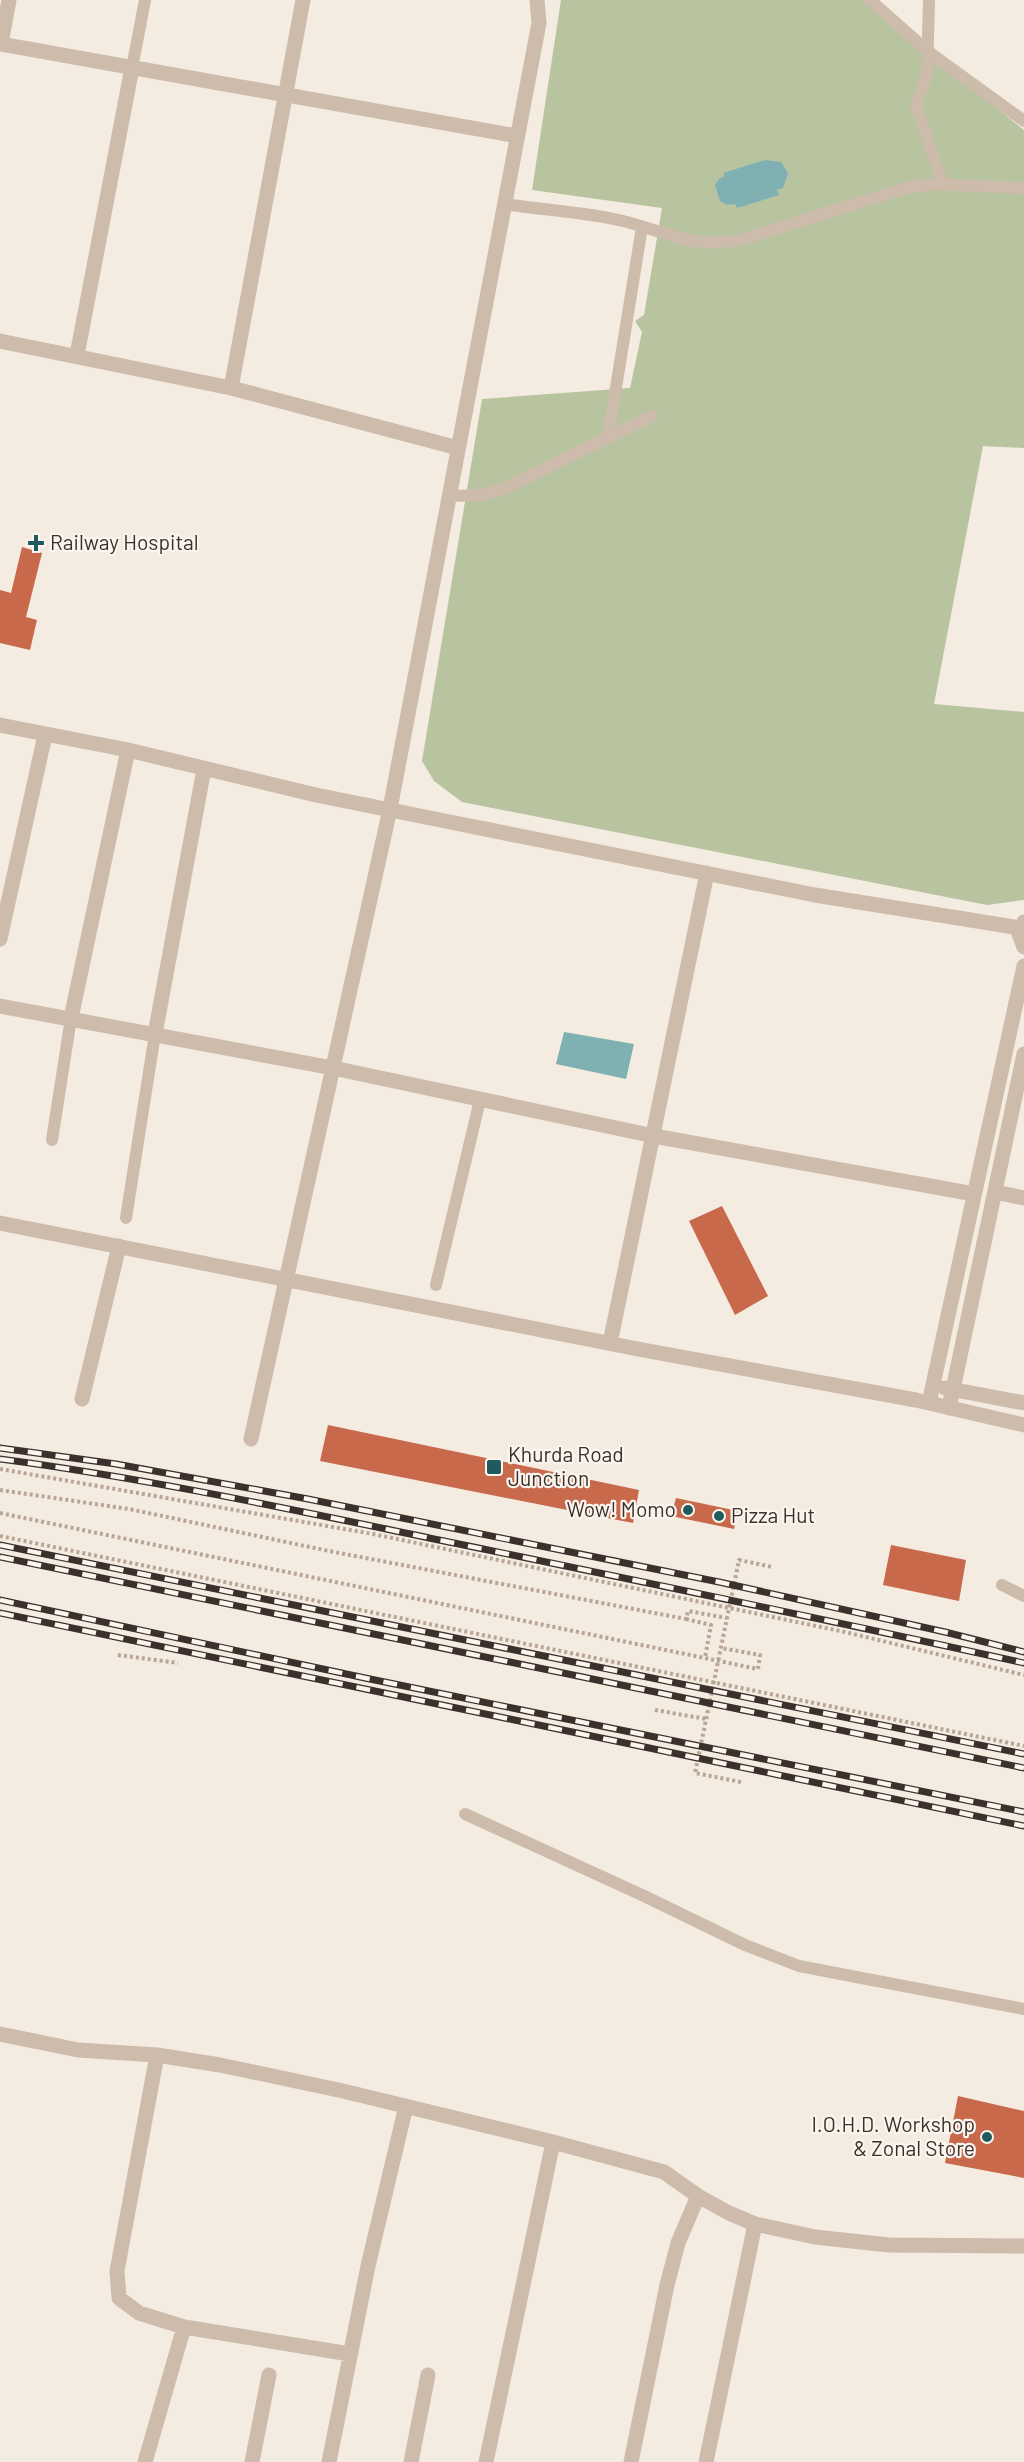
<svg xmlns="http://www.w3.org/2000/svg" width="1024" height="2462" font-family="Barlow,sans-serif">
  <style>
    .green { fill: #b8c4a0 }
    .water { fill: #7fb0b2 }
    .building { fill: #c8694b }
    .lines { fill: none; stroke-linecap: round; stroke-linejoin: round }
    .path { stroke: #b9a596; stroke-width: 4; stroke-dasharray: 3 3; stroke-linecap: butt }
    .lane { stroke: #cdbbac; stroke-width: 12 }
    .street { stroke: #cdbbac; stroke-width: 15 }
    .rail-casing { stroke: #3b302b; stroke-width: 7 }
    .rail { stroke: #fbf5ee; stroke-width: 4.5; stroke-dasharray: 14; stroke-linecap: butt }
    .poi-dot { fill: #1f5a5e; stroke: #fbf5ee; stroke-width: 2 }
    .labels { text-anchor: middle; stroke-width: 4.5; stroke-linejoin: round; paint-order: stroke }
    .poi-label { font-size: 21px; fill: #3b302b; stroke: #fbf5ee; text-anchor: start }
  </style>
  <rect width="100%" height="100%" fill="#f4ebe1"/>
  <path class="green" d="M 561,0 L 863,0 L 1024,130 L 1024,448 L 983,446 L 934,704 L 1024,712 L 1024,900 L 987,905 L 462,802 L 434,781 L 422,761 L 482,399 L 630,388 L 642,332 L 635,321 L 644,315 L 662,208 L 532,190 Z"/>
  <path class="water" d="M 765,160 L 781,162 L 788,173 L 783,188 L 777,190 L 779,195 L 737,208 L 735,204 L 727,205 L 720,201 L 715,185 L 719,179 L 725,176 L 723,173 Z
    M 564,1032 L 634,1044 L 626,1079 L 556,1064 Z"/>
  <path class="building" d="M 22,547 L 42,553 L 26,617 L 37,620 L 30,650 L 0,643 L 0,590 L 11,593 Z
    M 722,1206 L 768,1296 L 735,1315 L 689,1221 Z
    M 328,1425 L 639,1490 L 633,1523 L 320,1461 Z
    M 676,1498 L 738,1511 L 734,1529 L 671,1516 Z
    M 891,1545 L 966,1560 L 959,1601 L 883,1585 Z
    M 958,2096 L 1024,2111 L 1024,2178 L 945,2163 Z"/>
  <g class="lines">
    <path class="path" d="M 0,1469 L 373,1534 L 845,1632 L 1024,1675
      M 0,1490 L 129,1509 L 329,1551 L 686,1619 L 688,1611 L 727,1618
      M 0,1513 L 758,1669 L 760,1655 L 721,1648
      M 0,1536 L 1024,1746
      M 686,1619 L 711,1625 L 705,1658
      M 118,1655 L 178,1663
      M 655,1710 L 706,1719
      M 741,1782 L 695,1773 L 739,1560 L 772,1567"/>
    <path class="lane" d="M 870,0 L 929,52 L 1024,121
      M 929,0 L 927,74 L 916,106 L 943,184
      M 132,68 L 145,0
      M 504,204 C 543,210 585,212 623,221 C 671,233 692,250 744,239 L 906,188 L 934,184 L 1024,188
      M 608,437 L 642,227
      M 449,496 L 483,495 L 508,487 L 652,416
      M 52,1140 L 71,1018
      M 126,1218 L 155,1034
      M 436,1285 L 480,1100
      M 1002,1585 L 1024,1596
      M 465,1814 L 642,1895 L 745,1945 L 799,1966 L 1024,2009"/>
    <path class="street" d="M 0,44 L 517,136
      M 1,44 L 9,0
      M 0,341 L 231,388 L 458,448
      M 77,355 L 132,68
      M 231,388 L 303,0
      M 0,725 L 128,750 L 316,795 L 455,823 L 815,895 L 1020,928
      M 1024,922 L 1019,934 L 1024,947
      M 0,939 L 45,735
      M 0,1006 L 333,1068 L 654,1136 L 974,1194
      M 71,1018 L 128,750
      M 155,1034 L 204,769
      M 995,1192 L 1024,1198
      M 0,1223 L 643,1350 L 916,1400 L 1024,1425
      M 610,1343 L 707,873
      M 945,1388 L 1024,1403
      M 82,1399 L 119,1246
      M 929,1403 L 1024,966
      M 949,1408 L 1024,1054
      M 251,1439 L 390,809 L 539,23 L 537,0
      M 0,2034 L 78,2050 L 157,2055 L 220,2065 L 343,2091 L 553,2142 L 664,2172 L 698,2196 L 729,2213 L 755,2224 L 815,2237 L 889,2245 L 1024,2246
      M 157,2055 L 117,2271 L 119,2298 L 139,2313 L 184,2327 L 350,2354
      M 145,2462 L 184,2327
      M 252,2462 L 269,2375
      M 329,2462 L 368,2266 L 406,2106
      M 411,2462 L 428,2375
      M 486,2462 L 553,2142
      M 631,2462 L 667,2285 L 678,2243 L 698,2196
      M 706,2462 L 755,2224"/>
    <defs>
      <path id="rail" d="M 0,1448 L 116,1464 L 308,1499 L 719,1582 L 945,1632 L 1024,1652
        M 0,1459 C 152,1479 303,1512 454,1543 C 644,1582 834,1621 1024,1663
        M 0,1545 L 1024,1754
        M 0,1557 L 1024,1768
        M 0,1600 L 365,1678 L 1024,1812
        M 0,1613 L 1024,1826"/>
    </defs>
    <use href="#rail" class="rail-casing"/>
    <use href="#rail" class="rail"/>
  </g>
  <g class="poi-dot">
    <path d="M33 534h6v6h6v6h-6v6h-6v-6h-6v-6h6z"/>
    <rect x="486" y="1459" width="16" height="16" rx="3"/>
    <circle cx="688" cy="1510" r="6"/>
    <circle cx="719" cy="1516" r="6"/>
    <circle cx="987" cy="2137" r="6"/>
  </g>
  <g class="labels">
    <g class="poi-label">
      <text x="50" y="550">Railway Hospital</text>
      <text x="508" y="1462">Khurda Road<tspan x="508" dy="24">Junction</tspan></text>
      <text x="676" y="1517" text-anchor="end">Wow! Momo</text>
      <text x="731" y="1523">Pizza Hut</text>
      <text x="975" y="2132" text-anchor="end">I.O.H.D. Workshop<tspan x="975" dy="24">&amp; Zonal Store</tspan></text>
    </g>
  </g>
</svg>
